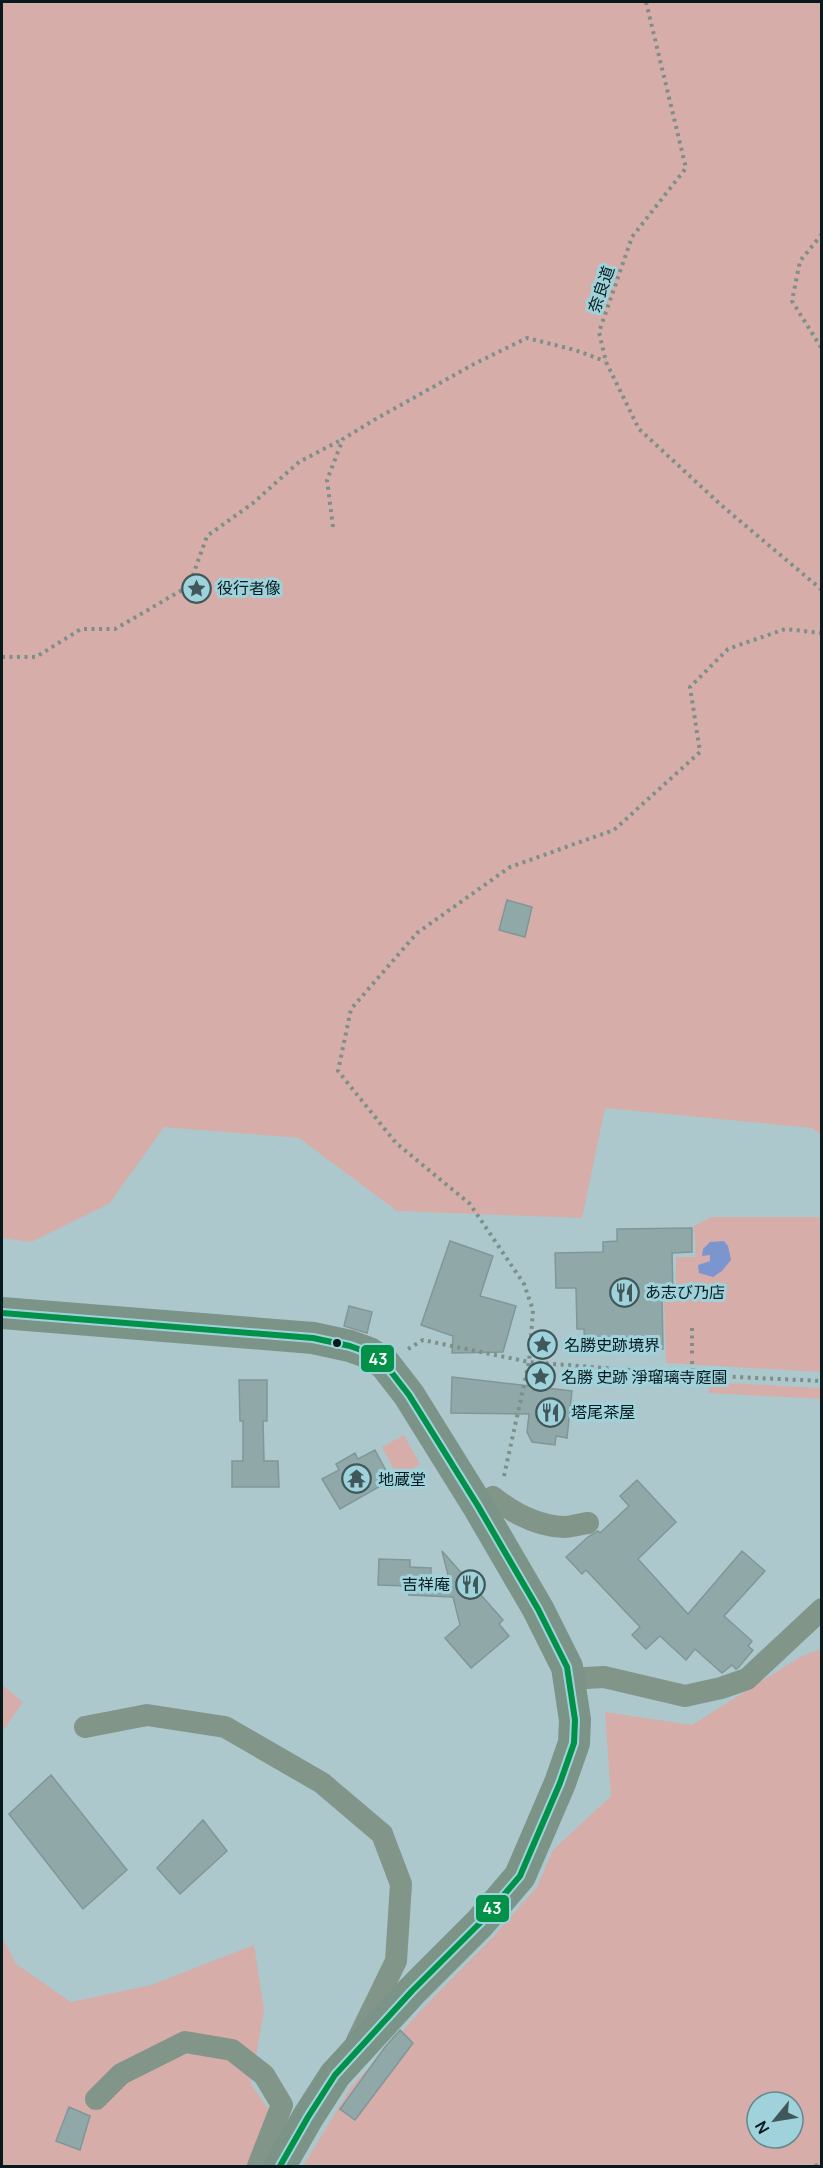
<svg xmlns="http://www.w3.org/2000/svg" width="823" height="2168" font-family="Manrope,'Noto Sans JP',sans-serif">
  <style>
    .green { fill: #d6ada8; fill-rule: evenodd }
    .water { fill: #7b96cf }
    .building { fill: #91a8a9; stroke: #809698; stroke-width: 1.5 }
    .lines { fill: none; stroke-linecap: round; stroke-linejoin: round }
    .path { stroke: #7d8f89; stroke-width: 4; stroke-dasharray: 3 4.5; stroke-linecap: butt }
    .street { stroke: #829589; stroke-width: 22 }
    .secondary { stroke: #7c9387; stroke-width: 32 }
    .bus-1-casing { stroke: #9fd2da; stroke-width: 10 }
    .bus-1 { stroke: #019149; stroke-width: 6 }
    .bus-dot { fill: #071b1e; stroke: #9fd2da; stroke-width: 2 }
    .labels { text-anchor: middle; stroke-width: 6; stroke-linejoin: round; paint-order: stroke }
    .street-label { font-size: 16px; fill: #071b1e; stroke: #9fd2da }
    .poi-label { font-size: 16px; fill: #071b1e; stroke: #9fd2da; text-anchor: start }
    .line-badge { stroke: #9fd2da; stroke-width: 2 }
    .badge-label { font-size: 16px; text-anchor: middle; font-weight: bold; fill: #fff }
  </style>
  <rect width="100%" height="100%" fill="#acc8cd"/>
  <path class="green" d="M 2,2 L 821,2 L 821,1135 L 812,1128 L 605,1108 L 582,1218 L 397,1211 L 299,1138 L 164,1127 L 109,1204 L 31,1242 L 2,1238 Z
    M 711,1217 L 821,1217 L 821,1372 L 666,1363 L 664,1299 L 676,1298 L 676,1257 L 696,1257 L 694,1226 Z
    M 709,1382 L 821,1388 L 821,1399 L 709,1393 Z
    M 404,1435 L 420,1464 L 398,1477 L 382,1447 Z
    M 821,1649 L 821,2166 L 303,2166 L 351,2087 L 426,2005 L 494,1936 L 523,1903 L 537,1887 L 553,1850 L 611,1796 L 605,1712 L 692,1725 L 800,1657 ZM 757,2102 L 793,2102 L 793,2138 L 757,2138 Z
    M 2,1685 L 23,1702 L 2,1732 Z
    M 2,1937 L 16,1964 L 71,2002 L 151,1985 L 254,1945 L 264,2010 L 251,2084 L 284,2131 L 265,2166 L 2,2166 Z"/>
  <path class="water" d="M 724,1241 L 728,1246 L 731,1260 L 722,1271 L 713,1277 L 699,1273 L 698,1265 L 710,1261 L 710,1255 L 702,1256 L 703,1249 L 710,1242 Z"/>
  <path class="building" d="M 507,900 L 532,907 L 525,937 L 499,930 Z
    M 692,1228 L 692,1252 L 672,1253 L 673,1295 L 662,1295 L 663,1349 L 585,1351 L 584,1329 L 577,1329 L 576,1288 L 556,1288 L 555,1253 L 603,1252 L 603,1242 L 617,1241 L 617,1229 Z
    M 450,1241 L 493,1256 L 480,1296 L 516,1306 L 503,1352 L 452,1353 L 453,1336 L 421,1325 Z
    M 349,1306 L 372,1312 L 367,1333 L 344,1326 Z
    M 452,1377 L 572,1391 L 567,1438 L 556,1436 L 555,1445 L 532,1442 L 527,1432 L 529,1414 L 451,1413 Z
    M 239,1380 L 267,1380 L 267,1421 L 263,1421 L 264,1461 L 278,1461 L 279,1487 L 232,1487 L 232,1461 L 243,1461 L 243,1421 L 240,1421 Z
    M 375,1450 L 391,1480 L 340,1509 L 322,1479 L 339,1470 L 336,1464 L 355,1453 L 358,1459 Z
    M 637,1480 L 676,1522 L 638,1559 L 688,1614 L 742,1551 L 765,1571 L 724,1616 L 752,1641 L 748,1646 L 753,1650 L 738,1668 L 736,1669 L 732,1665 L 722,1673 L 695,1649 L 686,1660 L 660,1636 L 646,1649 L 632,1635 L 640,1627 L 586,1570 L 582,1574 L 566,1557 L 588,1537 L 598,1531 L 600,1533 L 629,1506 L 620,1496 Z
    M 442,1551 L 503,1620 L 499,1624 L 509,1636 L 471,1668 L 445,1638 L 460,1625 L 453,1597 L 409,1595 L 409,1586 L 378,1585 L 379,1559 L 410,1560 L 410,1567 L 431,1568 L 431,1584 L 449,1579 Z
    M 51,1775 L 127,1870 L 83,1909 L 9,1814 Z
    M 203,1820 L 227,1851 L 180,1894 L 157,1868 Z
    M 400,2030 L 413,2043 L 355,2120 L 340,2109 L 385,2047 Z
    M 69,2107 L 90,2116 L 80,2150 L 56,2141 Z"/>
  <g class="lines">
    <path class="path" d="M 646,2 L 686,168 L 632,237 L 599,332 L 606,362 L 639,429 L 721,505 L 822,590
      M 822,234 L 800,261 L 792,301 L 822,349
      M 333,527 L 327,480 L 343,439 L 374,420 L 474,364 L 527,338 L 575,350 L 605,361
      M 2,657 L 36,657 L 81,629 L 115,629 L 189,586 L 207,536 L 253,503 L 299,462 L 343,439
      M 692,1328 L 692,1356
      M 408,1349 L 423,1340 L 529,1362 L 693,1375 L 822,1381
      M 692,1361 L 693,1375
      M 504,1476 L 529,1362 L 533,1310 L 524,1284 L 470,1204 L 396,1143 L 338,1071 L 351,1009 L 417,933 L 510,867 L 614,830 L 700,752 L 690,687 L 728,649 L 785,629 L 822,633
      M 815,2166 L 822,2163"/>
    <path class="street" d="M 478,1506 L 493,1497 C 513,1513 537,1526 564,1527 C 572,1527 580,1524 588,1523
      M 568,1679 L 604,1677 L 685,1696 L 721,1688 L 747,1679 L 822,1609
      M 85,1727 L 147,1715 L 225,1727 L 322,1783 L 382,1834 L 401,1884 L 396,1961 L 357,2041
      M 96,2099 L 121,2074 L 185,2042 L 232,2050 L 264,2075 L 282,2105 L 258,2166"/>
    <path class="secondary" d="M 2,1313 L 313,1338 L 350,1346 L 369,1353 L 385,1364 L 409,1395 L 478,1506 L 538,1609 L 567,1667 L 575,1720 L 574,1743 L 560,1783 L 520,1876 L 480,1923 L 412,1991 L 335,2075 L 308,2117 L 280,2166"/>
    <defs>
      <path id="bus-1" d="M 2,1313 L 313,1338 L 350,1346 L 369,1353 L 385,1364 L 409,1395 L 478,1506 L 538,1609 L 567,1667 L 575,1720 L 574,1743 L 560,1783 L 520,1876 L 480,1923 L 412,1991 L 335,2075 L 308,2117 L 280,2166"/>
    </defs>
    <use href="#bus-1" class="bus-1-casing"/>
    <use href="#bus-1" class="bus-1"/>
  </g>
  <defs>
    <symbol id="sight-ring" viewBox="-11 -11 22 22"><circle r="9.5" fill="#9fd2da" stroke="#41585b" stroke-width="1.5"/><path d="M0-6L1.8-2.2L6-1.7L2.9 1.2L3.7 5.4L0 3.3L-3.7 5.4L-2.9 1.2L-6-1.7L-1.8-2.2Z" fill="#41585b"/></symbol>
    <symbol id="restaurant-ring" viewBox="-11 -11 22 22"><circle r="9.5" fill="#9fd2da" stroke="#41585b" stroke-width="1.5"/><path d="M-5-6h1v4h1v-4h1v4h1v-4h1v5L-1.5 .5V6h-2V.5L-5-1ZM5-6V6H3V1.5H1.5Q1.5-4 5-6Z" fill="#41585b"/></symbol>
    <symbol id="temple-ring" viewBox="-11 -11 22 22"><circle r="9.5" fill="#9fd2da" stroke="#41585b" stroke-width="1.5"/><path d="M0-6L5-2H3V0L6.5 2.5H4V6H1.5V3h-3V6H-4V2.5H-6.5L-3 0V-2H-5Z" fill="#41585b"/></symbol>
  </defs>
  <g fill-rule="evenodd">
    <use href="#sight-ring" x="180" y="572" width="33" height="33"/>
    <use href="#restaurant-ring" x="608" y="1276" width="33" height="33"/>
    <use href="#sight-ring" x="526" y="1328" width="33" height="33"/>
    <use href="#sight-ring" x="524" y="1360" width="33" height="33"/>
    <use href="#restaurant-ring" x="534" y="1396" width="33" height="33"/>
    <use href="#temple-ring" x="340" y="1462" width="33" height="33"/>
    <use href="#restaurant-ring" x="454" y="1568" width="33" height="33"/>
  </g>
  <circle class="bus-dot" cx="337" cy="1343" r="5"/>
  <g class="labels">
    <g class="street-label">
      <text transform="translate(601 289) rotate(-71)" y="6">奈良道</text>
    </g>
    <g class="poi-label">
      <text x="217" y="594">役行者像</text>
      <text x="645" y="1298">あ志び乃店</text>
      <text x="564" y="1351">名勝史跡境界</text>
      <text x="561" y="1383">名勝 史跡 淨瑠璃寺庭園</text>
      <text x="571" y="1418">塔尾茶屋</text>
      <text x="378" y="1485">地蔵堂</text>
      <text x="450" y="1590" text-anchor="end">吉祥庵</text>
    </g>
  </g>
  <g class="line-badge">
    <rect x="360" y="1344" width="35" height="29" rx="6" fill="#019149"/>
    <rect x="475" y="1894" width="35" height="29" rx="6" fill="#019149"/>
  </g>
  <g class="badge-label">
    <text x="378" y="1365">43</text>
    <text x="492" y="1914">43</text>
  </g>
  <rect width="823" height="2168" fill="none" stroke="#071b1e" stroke-width="6"/>
  <g transform="translate(775 2120) rotate(240)"><circle r="28" fill="#9fd2da" stroke="#62898f" stroke-width="1.5"/>
  <path d="M0-4.5L10 22L0 15L-10 22Z" fill="#41585b"/>
  <text y="-9" font-size="16" font-weight="bold" text-anchor="middle" fill="#071b1e">N</text>
  </g>
</svg>
